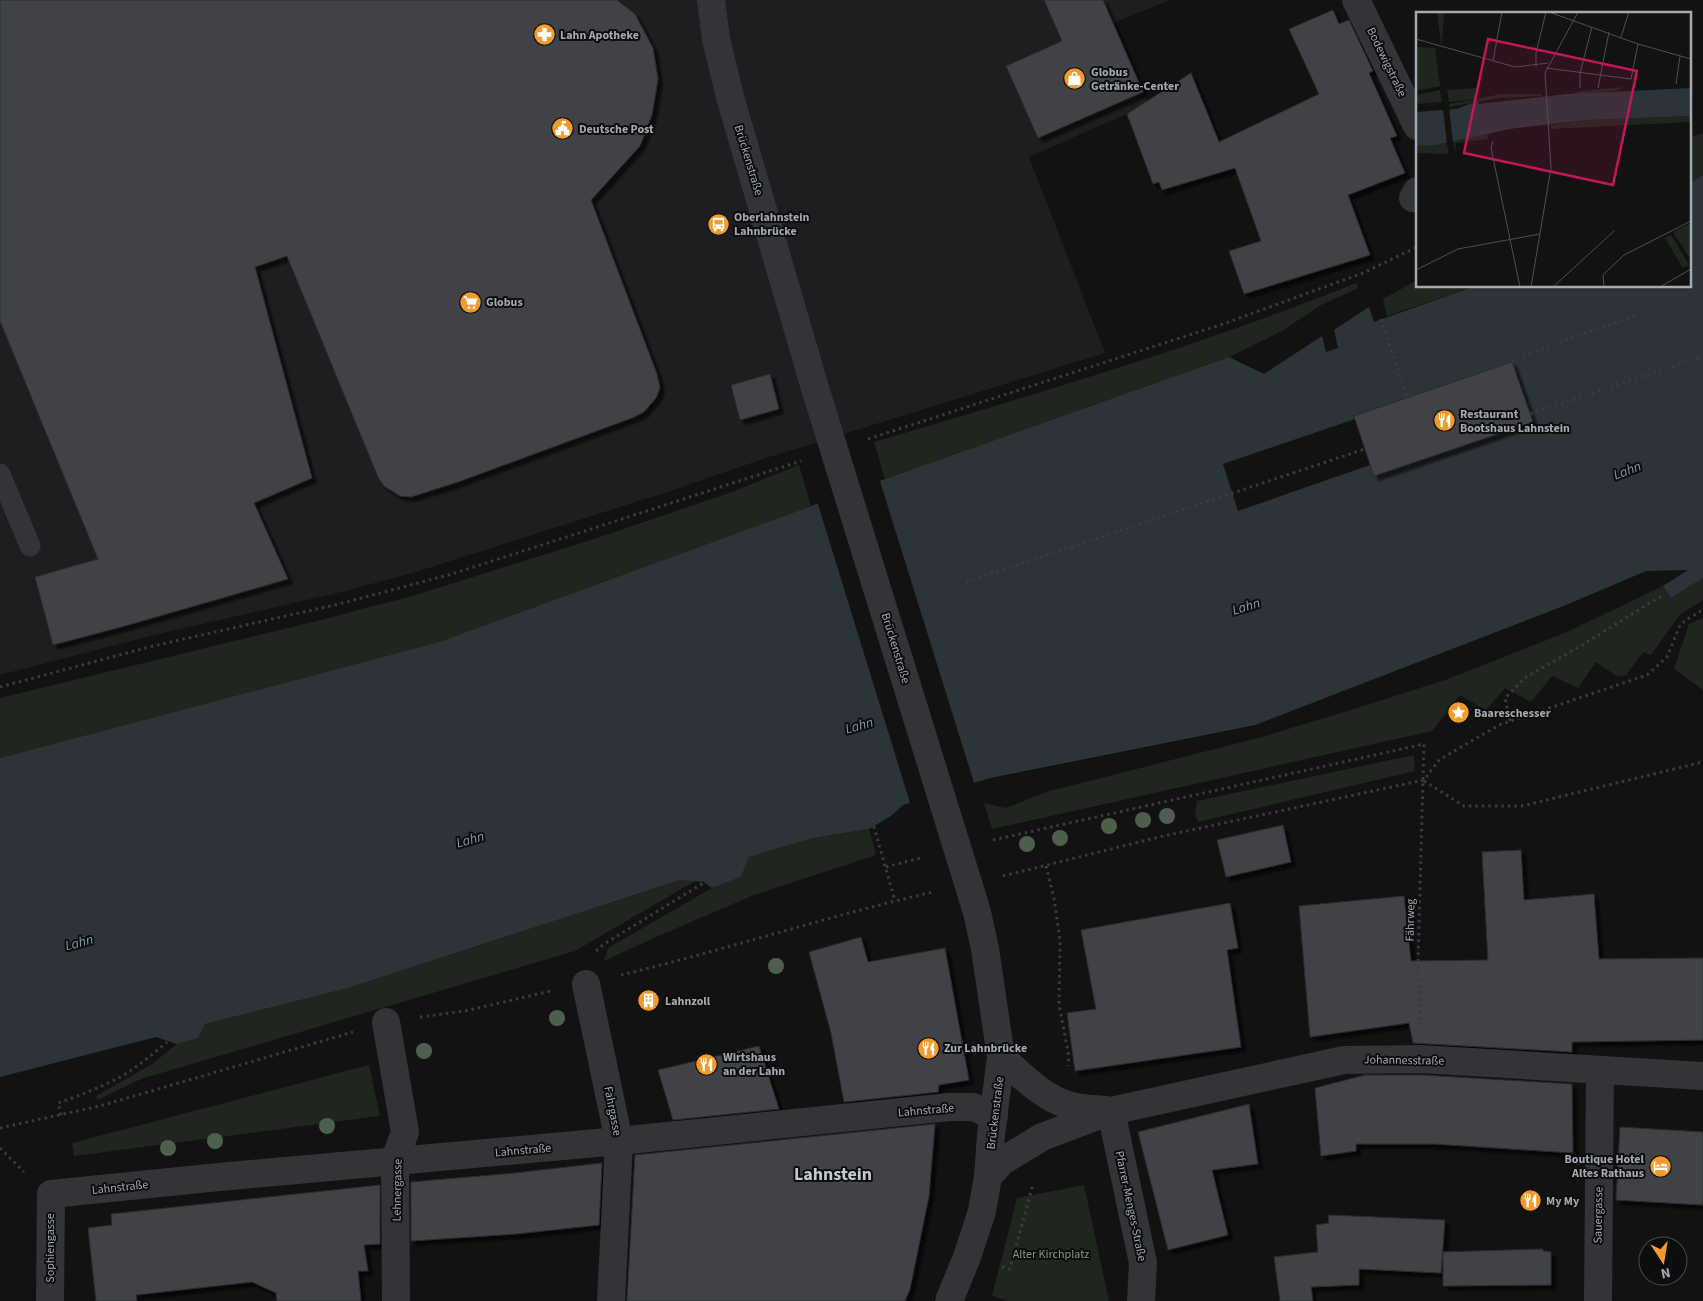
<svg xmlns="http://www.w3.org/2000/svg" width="1703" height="1301" font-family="'Source Sans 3',sans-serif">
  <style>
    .built { fill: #1e1e20 }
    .green { fill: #1e261e }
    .water { fill: #2a3439 }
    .pier { fill: #121213 }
    .building { fill: #414247; stroke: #2c2c2f; filter: url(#shadow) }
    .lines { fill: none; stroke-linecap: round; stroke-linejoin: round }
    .path { stroke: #393b3f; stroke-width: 3; stroke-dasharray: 2.5 4; stroke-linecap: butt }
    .service { stroke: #333438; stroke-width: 21 }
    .minor { stroke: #333438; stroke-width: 28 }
    .tertiary { stroke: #333438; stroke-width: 28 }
    .tree { fill: #4c604c }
    .labels { text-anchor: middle; stroke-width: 4; stroke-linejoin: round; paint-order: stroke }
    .poi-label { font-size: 12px; font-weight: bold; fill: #a3aab4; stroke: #0d0d0e; text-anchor: start }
    .street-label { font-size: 12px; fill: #a3aab4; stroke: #0d0d0e }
    .park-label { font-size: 12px; fill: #7b9f7a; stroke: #0d0d0e }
    .water-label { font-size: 14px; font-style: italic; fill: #7a9cb0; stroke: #0d0d0e }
    .district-label { font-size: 18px; font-weight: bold; fill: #c4c9d0; stroke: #0d0d0e }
    .inset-road { fill: none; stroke: #4c4f53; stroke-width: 1 }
    .view { fill: #c2185b; fill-opacity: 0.15; stroke: #c2185b; stroke-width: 2.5 }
    .inset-edge { fill: none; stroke: #a3aab4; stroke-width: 2.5 }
  </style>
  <defs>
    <filter id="shadow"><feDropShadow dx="4.5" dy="4.5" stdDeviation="1" flood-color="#0009"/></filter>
  </defs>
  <rect width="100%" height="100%" fill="#121213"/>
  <path class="built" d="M 0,0 L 1170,0 L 1113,23 L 1149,104 L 1029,157 L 1105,353 L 763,459 L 667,492 L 419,571 L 346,591 L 154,635 L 0,675 Z"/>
  <path class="green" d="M 1703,133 L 1703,175 L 1689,184 L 1689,138 Z
    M 1417,280 L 1417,286 L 1475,286 L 1387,316 L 1383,299 Z
    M 1356,283 L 1358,288 L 1321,305 L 1282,331 L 1229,357 L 885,479 L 874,442 C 1036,394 1199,346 1356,283 Z
    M 799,465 L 811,506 L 439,642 L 0,758 L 0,698 L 325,619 L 419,594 L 597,538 L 732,492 Z
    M 1703,578 L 1703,600 L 1680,614 L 1651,655 L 1643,652 L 1626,675 L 1618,677 L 1596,662 L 1578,688 L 1552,676 L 1531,702 L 1505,688 L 1486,710 L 1460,695 L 1432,731 L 992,829 L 984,803 L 1006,808 L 1046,792 L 1262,737 L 1357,708 L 1445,680 L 1567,632 L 1663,586 L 1671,598 Z
    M 1703,618 L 1703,690 L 1674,669 L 1689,624 Z
    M 1414,755 L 1415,771 L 1198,822 L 1195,812 L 1197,801 Z
    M 869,829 L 876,855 L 754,895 L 656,937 L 604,961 L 608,948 L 712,888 L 741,877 L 749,857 L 813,838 Z
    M 680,880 L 695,881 L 575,951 L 141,1079 L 98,1100 L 96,1096 L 152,1064 L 177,1044 L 198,1037 L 205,1024 L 348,988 Z
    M 369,1065 L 380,1116 L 74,1156 L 72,1143 Z
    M 1084,1185 L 1109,1301 L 1008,1301 L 992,1296 L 1017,1198 Z"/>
  <path class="water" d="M 1703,175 L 1703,578 L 1671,598 L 1663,586 L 1688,570 L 1646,571 L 1566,605 L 1255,725 L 990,778 L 903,805 L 891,816 L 869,829 L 813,838 L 749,857 L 741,877 L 712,888 L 704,882 L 680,880 L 348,988 L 205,1024 L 198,1038 L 177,1044 L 156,1037 L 0,1077 L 0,758 L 439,642 L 885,479 L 1229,357 L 1264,374 L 1322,336 L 1326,352 L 1338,348 L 1334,330 L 1369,307 L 1374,322 L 1475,286 L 1689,286 L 1689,184 Z"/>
  <path class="pier" d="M 1355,419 L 1370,465 L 1238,511 L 1223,464 Z
    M 879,478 L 975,786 L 911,806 L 817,501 Z"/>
  <path class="building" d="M 0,0 L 617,0 L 635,14 L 653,48 L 658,79 L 652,115 L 640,146 L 591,200 L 657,374 L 660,388 L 656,398 L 644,412 L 632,418 L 458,482 L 411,497 L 400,496 L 384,486 L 378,477 L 287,256 L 255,267 L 312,478 L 254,503 L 288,579 L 125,626 L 53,645 L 35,577 L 98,559 L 0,321 Z
    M 1044,0 L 1103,0 L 1143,92 L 1038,138 L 1006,66 L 1062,41 Z
    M 1333,10 L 1339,24 L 1349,20 L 1373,71 L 1369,73 L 1397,136 L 1390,138 L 1405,173 L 1348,195 L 1370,255 L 1244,294 L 1229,251 L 1261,241 L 1235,168 L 1162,190 L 1159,182 L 1153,184 L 1127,114 L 1191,73 L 1219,142 L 1319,94 L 1289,29 Z
    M 1512,362 L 1533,422 L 1374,476 L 1354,416 Z
    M 770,374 L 779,409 L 740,420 L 731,385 Z
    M 1283,825 L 1291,862 L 1226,877 L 1217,840 Z
    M 1521,850 L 1524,900 L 1594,894 L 1599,959 L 1703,958 L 1703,1040 L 1572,1042 L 1572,1052 L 1413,1043 L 1409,1023 L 1310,1037 L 1299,906 L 1404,896 L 1411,961 L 1488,960 L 1482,852 Z
    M 1230,903 L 1238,948 L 1227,950 L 1241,1047 L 1075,1071 L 1067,1013 L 1096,1009 L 1081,930 Z
    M 861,937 L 868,962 L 945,948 L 969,1080 L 939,1085 L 938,1092 L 844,1102 L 831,1033 L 809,952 Z
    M 759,1046 L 779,1109 L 673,1120 L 658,1070 Z
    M 1365,1075 L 1421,1075 L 1572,1084 L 1573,1153 L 1434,1144 L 1356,1144 L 1356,1151 L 1321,1156 L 1315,1088 Z
    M 1249,1104 L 1258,1164 L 1212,1170 L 1228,1235 L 1168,1250 L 1138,1132 Z
    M 935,1124 L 929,1196 L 910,1289 L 905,1301 L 627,1301 L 635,1155 Z
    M 1620,1127 L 1703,1132 L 1703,1205 L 1616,1200 Z
    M 602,1163 L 599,1225 L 516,1234 L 411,1241 L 411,1182 L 515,1173 Z
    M 380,1185 L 380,1244 L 364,1245 L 368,1271 L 358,1271 L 361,1301 L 277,1301 L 276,1293 L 252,1282 L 136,1295 L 137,1301 L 96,1301 L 88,1228 L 112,1225 L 111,1214 Z
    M 1328,1215 L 1445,1220 L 1441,1273 L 1359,1269 L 1359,1285 L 1311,1287 L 1313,1301 L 1280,1301 L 1274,1257 L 1318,1252 L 1316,1225 L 1329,1223 Z
    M 1543,1249 L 1543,1251 L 1551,1252 L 1551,1285 L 1443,1286 L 1443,1252 Z"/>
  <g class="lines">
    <path class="path" d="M 1381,319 L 1407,398
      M 1512,362 L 1515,358 L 1638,315
      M 1530,414 L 1703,356
      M 868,439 L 1223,324 L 1363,273 L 1415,248
      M 966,582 L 1365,449
      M 0,687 L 153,646 L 339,604 L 452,574 L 801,461
      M 1510,721 L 1505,698 L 1526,677 L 1579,647 L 1661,596
      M 1424,781 L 1464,806 L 1522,806 L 1703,762
      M 872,820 L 895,901
      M 993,840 L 1424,744 L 1418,960 L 1420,1024
      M 1046,866 L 1054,898 L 1060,941 L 1059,1004 L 1069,1057 L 1068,1066
      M 886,867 L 924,857
      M 1003,876 L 1159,837 L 1424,780 L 1439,760 L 1499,725 L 1647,675 L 1667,657 L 1680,625 L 1689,618 L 1703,610
      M 596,951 L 604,944 L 705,882
      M 621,975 C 725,950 828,916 933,892
      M 420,1017 L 465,1011 L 551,991
      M 61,1115 L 58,1103 C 81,1095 105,1086 127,1073 C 141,1064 154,1053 167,1042
      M 0,1128 L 100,1106 L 353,1032
      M 0,1148 L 24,1172
      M 1002,1267 L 1010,1269 L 1033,1184"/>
    <path class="service" d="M 0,474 L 30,546"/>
    <path class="minor" d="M 1356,0 L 1417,126
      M 1413,198 L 1417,191
      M 586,984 L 619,1141 L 611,1301
      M 386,1022 L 405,1132 L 395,1160 L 396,1301
      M 1111,1111 L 1143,1263 L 1141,1301
      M 50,1301 L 51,1194 L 219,1177 L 619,1141 L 949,1107 L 973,1107 L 994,1116
      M 1598,1301 L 1600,1070"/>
    <path class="tertiary" d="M 711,0 L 716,39 L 730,97 L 815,388 L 977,912 L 985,949 L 1001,1057 L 991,1135 L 988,1177 L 982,1211 L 967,1257 L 949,1301
      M 1001,1057 C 1022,1076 1043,1098 1071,1106 C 1082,1109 1095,1109 1106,1110
      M 988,1177 L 1001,1162 L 1042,1137 L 1111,1111 L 1344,1060 L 1421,1059 L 1703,1076"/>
  </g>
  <g class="tree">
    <circle cx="1167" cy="816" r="8"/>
    <circle cx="1143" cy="820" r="8"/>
    <circle cx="1109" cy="826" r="8"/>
    <circle cx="1060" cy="838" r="8"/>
    <circle cx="1027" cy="844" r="8"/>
    <circle cx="776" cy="966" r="8"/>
    <circle cx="557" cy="1018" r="8"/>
    <circle cx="424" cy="1051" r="8"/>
    <circle cx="327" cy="1126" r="8"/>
    <circle cx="215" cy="1141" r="8"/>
    <circle cx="168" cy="1148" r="8"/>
  </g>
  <defs>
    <symbol id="pharmacy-disc" viewBox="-11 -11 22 22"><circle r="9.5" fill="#f29b2c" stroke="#0d0d0e"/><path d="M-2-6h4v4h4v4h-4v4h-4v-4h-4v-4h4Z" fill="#fff"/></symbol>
    <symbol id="shop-disc" viewBox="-11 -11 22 22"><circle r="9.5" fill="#f29b2c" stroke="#0d0d0e"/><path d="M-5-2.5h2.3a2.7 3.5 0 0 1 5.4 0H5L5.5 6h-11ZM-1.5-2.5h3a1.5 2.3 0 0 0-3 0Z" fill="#fff"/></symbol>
    <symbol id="civic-disc" viewBox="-11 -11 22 22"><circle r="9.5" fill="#f29b2c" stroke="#0d0d0e"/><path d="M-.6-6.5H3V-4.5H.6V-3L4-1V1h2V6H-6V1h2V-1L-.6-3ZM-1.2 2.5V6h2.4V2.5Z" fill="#fff"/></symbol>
    <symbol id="bus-disc" viewBox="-11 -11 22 22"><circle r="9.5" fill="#f29b2c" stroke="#0d0d0e"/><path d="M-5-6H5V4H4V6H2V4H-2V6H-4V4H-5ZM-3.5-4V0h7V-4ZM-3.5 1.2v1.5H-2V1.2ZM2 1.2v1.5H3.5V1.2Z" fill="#fff"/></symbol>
    <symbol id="supermarket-disc" viewBox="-11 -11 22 22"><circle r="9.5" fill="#f29b2c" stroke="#0d0d0e"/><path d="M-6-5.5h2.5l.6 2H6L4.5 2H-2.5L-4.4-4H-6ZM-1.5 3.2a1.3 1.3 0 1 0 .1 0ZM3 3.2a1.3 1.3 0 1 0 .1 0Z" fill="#fff"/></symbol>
    <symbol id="restaurant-disc" viewBox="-11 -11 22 22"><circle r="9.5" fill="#f29b2c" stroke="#0d0d0e"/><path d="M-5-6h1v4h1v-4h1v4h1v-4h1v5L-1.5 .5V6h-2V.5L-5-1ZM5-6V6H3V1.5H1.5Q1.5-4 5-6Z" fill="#fff"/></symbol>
    <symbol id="sight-disc" viewBox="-11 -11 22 22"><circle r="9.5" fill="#f29b2c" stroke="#0d0d0e"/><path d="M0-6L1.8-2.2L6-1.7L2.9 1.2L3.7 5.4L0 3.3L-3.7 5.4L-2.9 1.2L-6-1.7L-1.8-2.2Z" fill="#fff"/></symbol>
    <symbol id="building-disc" viewBox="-11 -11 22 22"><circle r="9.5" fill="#f29b2c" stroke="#0d0d0e"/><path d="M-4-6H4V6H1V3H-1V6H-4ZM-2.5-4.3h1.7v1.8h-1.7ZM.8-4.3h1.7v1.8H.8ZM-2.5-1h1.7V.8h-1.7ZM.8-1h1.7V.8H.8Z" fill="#fff"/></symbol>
    <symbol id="hotel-disc" viewBox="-11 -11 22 22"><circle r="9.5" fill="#f29b2c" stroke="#0d0d0e"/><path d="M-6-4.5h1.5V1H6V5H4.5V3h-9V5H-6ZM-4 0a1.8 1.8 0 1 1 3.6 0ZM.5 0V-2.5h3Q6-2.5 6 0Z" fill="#fff"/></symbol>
  </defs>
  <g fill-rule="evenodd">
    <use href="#pharmacy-disc" x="532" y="22" width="25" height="25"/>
    <use href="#shop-disc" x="1062" y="66" width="25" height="25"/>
    <use href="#civic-disc" x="550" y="116" width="25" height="25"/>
    <use href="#bus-disc" x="706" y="212" width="25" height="25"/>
    <use href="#supermarket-disc" x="458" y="290" width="25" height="25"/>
    <use href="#restaurant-disc" x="1432" y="408" width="25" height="25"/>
    <use href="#sight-disc" x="1446" y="700" width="25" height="25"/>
    <use href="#building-disc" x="636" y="988" width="25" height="25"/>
    <use href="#restaurant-disc" x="916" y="1036" width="25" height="25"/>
    <use href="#restaurant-disc" x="694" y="1052" width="25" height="25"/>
    <use href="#hotel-disc" x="1648" y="1154" width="25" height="25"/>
    <use href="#restaurant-disc" x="1518" y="1188" width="25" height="25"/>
  </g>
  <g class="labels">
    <g class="poi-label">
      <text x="560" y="39">Lahn Apotheke</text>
      <text x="1091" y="76">Globus<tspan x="1091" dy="14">Getränke-Center</tspan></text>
      <text x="579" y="133">Deutsche Post</text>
      <text x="734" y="221">Oberlahnstein<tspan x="734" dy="14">Lahnbrücke</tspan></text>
      <text x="486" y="306">Globus</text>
      <text x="1460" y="418">Restaurant<tspan x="1460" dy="14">Bootshaus Lahnstein</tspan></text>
      <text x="1474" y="717">Baareschesser</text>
      <text x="665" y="1005">Lahnzoll</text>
      <text x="944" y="1052">Zur Lahnbrücke</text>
      <text x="723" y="1061">Wirtshaus<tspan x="723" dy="14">an der Lahn</tspan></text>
      <text x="1644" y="1163" text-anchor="end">Boutique Hotel<tspan x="1644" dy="14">Altes Rathaus</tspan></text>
      <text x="1546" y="1205">My My</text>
    </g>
    <g class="street-label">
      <text transform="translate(1387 62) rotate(64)" y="4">Bodewigstraße</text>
      <text transform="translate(749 160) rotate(73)" y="4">Brückenstraße</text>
      <text transform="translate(896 648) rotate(73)" y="4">Brückenstraße</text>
      <text transform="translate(1410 920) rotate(-89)" y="4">Fährweg</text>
      <text transform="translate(1404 1060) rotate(1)" y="4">Johannesstraße</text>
      <text transform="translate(926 1110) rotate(-5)" y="4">Lahnstraße</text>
      <text transform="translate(613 1111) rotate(79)" y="4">Fahrgasse</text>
      <text transform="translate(995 1113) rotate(-83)" y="4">Brückenstraße</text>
      <text transform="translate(523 1150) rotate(-5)" y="4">Lahnstraße</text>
      <text transform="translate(120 1187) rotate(-6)" y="4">Lahnstraße</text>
      <text transform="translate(397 1190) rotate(-89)" y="4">Lehnergasse</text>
      <text transform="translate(1131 1206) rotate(78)" y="4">Pfarrer-Menges-Straße</text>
      <text transform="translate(1598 1215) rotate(-89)" y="4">Sauergasse</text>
      <text transform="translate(50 1248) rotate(-90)" y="4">Sophiengasse</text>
    </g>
    <g class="park-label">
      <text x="1051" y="1258">Alter Kirchplatz</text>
    </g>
    <g class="water-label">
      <text transform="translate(1627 470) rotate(-21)" y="5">Lahn</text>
      <text transform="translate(1246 606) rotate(-17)" y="5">Lahn</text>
      <text transform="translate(859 725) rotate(-16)" y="5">Lahn</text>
      <text transform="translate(470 839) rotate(-16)" y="5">Lahn</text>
      <text transform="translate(79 942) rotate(-15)" y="5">Lahn</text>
    </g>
    <g class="district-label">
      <text x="833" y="1180">Lahnstein</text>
    </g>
  </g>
  <g transform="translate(1416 12)">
    <rect width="275" height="275" fill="#121213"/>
    <path d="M 21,0 L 28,1 L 26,32 L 25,32 ZM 0,35 L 19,36 L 24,74 L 0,79 ZM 209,75 L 198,79 L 152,83 L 164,79 ZM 60,76 L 60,87 L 33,90 L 31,78 ZM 24,78 L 26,90 L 0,92 L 0,83 ZM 85,82 L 125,82 L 126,84 L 83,86 L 34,95 L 33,92 ZM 275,104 L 275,110 L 135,117 L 135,113 L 170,108 ZM 81,119 L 71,123 L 72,127 L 40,131 L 39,140 L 37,129 ZM 31,131 L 33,142 L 0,141 L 0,134 ZM 275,211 L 275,248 L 257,220 ZM 255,223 L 273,253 L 267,256 L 249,226 Z" fill="#1e261e"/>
    <path d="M 275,76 L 275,104 L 170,108 L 93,117 L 20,133 L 0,134 L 0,100 L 40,97 L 62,89 L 63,92 L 151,82 Z" fill="#2a3439"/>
    <path d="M 33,95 L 37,132 L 31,133 L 27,96 Z" fill="#121213"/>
    <path class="inset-road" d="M 133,0 L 222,32 L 275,47M 205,25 L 213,0M 0,27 L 99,55 L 132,51M 77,49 L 86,0M 120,55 L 120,41 L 130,0M 130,56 L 215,67 L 222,32M 260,72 L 264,44M 164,76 L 164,61 L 176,15M 182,76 L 193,20M 77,129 L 75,136 L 104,275M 0,258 L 42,237 L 124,222M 115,275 L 135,156 L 129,61 L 162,0M 137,275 L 198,219M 188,275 L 187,263 L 208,243 L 275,209M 244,275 L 275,257"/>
    <path class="view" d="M 72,27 L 221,59 L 197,173 L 48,141 Z"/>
    <rect width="275" height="275" class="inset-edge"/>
  </g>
  <g transform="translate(1663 1261) rotate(168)"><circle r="24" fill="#0d0d0e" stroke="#494c50"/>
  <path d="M0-4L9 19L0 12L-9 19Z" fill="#f29b2c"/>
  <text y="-8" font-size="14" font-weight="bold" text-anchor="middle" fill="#a3aab4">N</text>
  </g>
</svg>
